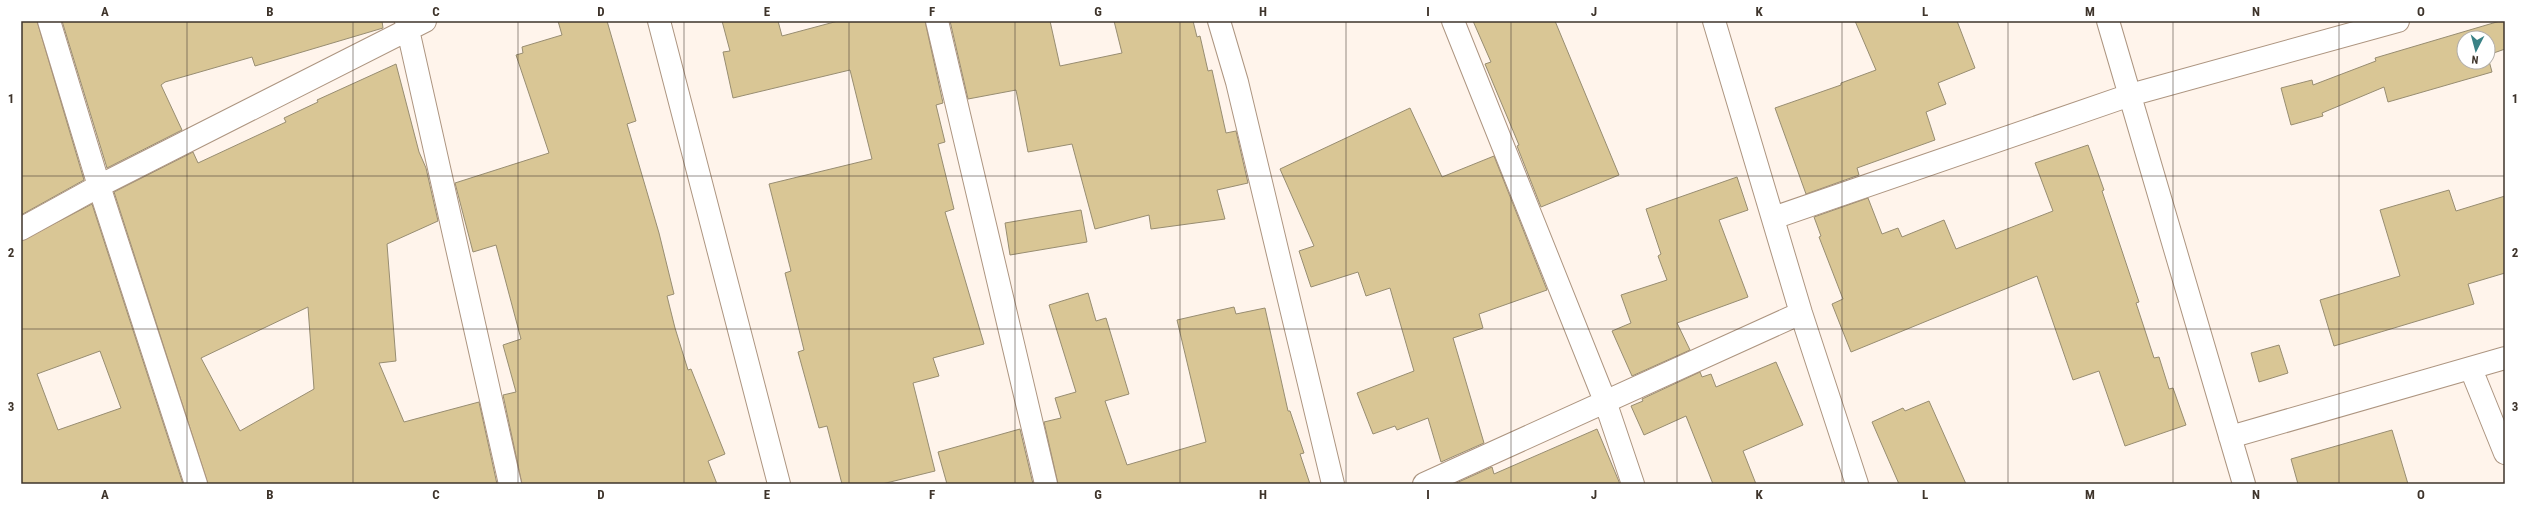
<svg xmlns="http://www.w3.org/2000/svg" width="2526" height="505" font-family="'Roboto Condensed',sans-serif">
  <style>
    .building { fill: #d9c695; stroke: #988d71; fill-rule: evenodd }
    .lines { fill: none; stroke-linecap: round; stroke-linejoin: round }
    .minor-casing { stroke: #ad9580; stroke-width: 24 }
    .tertiary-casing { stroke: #ad9580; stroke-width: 24 }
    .minor { stroke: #fff; stroke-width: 22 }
    .tertiary { stroke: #fff; stroke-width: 22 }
    .grid { fill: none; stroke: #3e342b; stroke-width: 1; stroke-opacity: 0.55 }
    .neatline { fill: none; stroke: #3e342b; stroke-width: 1.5 }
    .grid-label { font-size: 13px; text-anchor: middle; font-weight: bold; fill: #3e342b }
  </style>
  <rect width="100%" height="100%" fill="#fff4eb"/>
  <path class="building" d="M 21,21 L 37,21 L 84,180 L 21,215 Z
    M 62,21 L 382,21 L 383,28 L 255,66 L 252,57 L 165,82 L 161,85 L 182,130 L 107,168 Z
    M 558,21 L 607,21 L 636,121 L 627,124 L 659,233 L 674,294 L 667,296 L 675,328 L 688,370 L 691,369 L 725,454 L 708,461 L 717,484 L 522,484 L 503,395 L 516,392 L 503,345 L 521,339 L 496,245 L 473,252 L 455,183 L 549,153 L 516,55 L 523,53 L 522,47 L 562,35 Z
    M 722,21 L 778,21 L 782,36 L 838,21 L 925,21 L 943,103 L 936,105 L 945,142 L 938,144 L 954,209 L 945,212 L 984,344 L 933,358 L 939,376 L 913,383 L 935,471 L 882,484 L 842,484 L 827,426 L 819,428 L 798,352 L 804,350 L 785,273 L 791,271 L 769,184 L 872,159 L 850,70 L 733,98 L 723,52 L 730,51 Z
    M 950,21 L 1050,21 L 1060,66 L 1122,53 L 1114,21 L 1193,21 L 1197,37 L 1200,36 L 1208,71 L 1212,70 L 1226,133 L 1236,131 L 1248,183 L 1217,190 L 1225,219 L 1151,229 L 1149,215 L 1095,229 L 1072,144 L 1028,152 L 1016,90 L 968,99 Z
    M 1473,21 L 1555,21 L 1619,175 L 1541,207 L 1517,146 L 1519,145 L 1485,64 L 1491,62 Z
    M 1855,21 L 1957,21 L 1975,68 L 1938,83 L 1946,104 L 1926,112 L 1935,140 L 1857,168 L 1859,175 L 1806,194 L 1775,108 L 1841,85 L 1841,83 L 1876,70 Z
    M 2500,21 L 2505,21 L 2505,49 L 2488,55 L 2488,38 L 2464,38 L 2464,62 L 2488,62 L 2488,57 L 2492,72 L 2388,102 L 2384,87 L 2322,113 L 2323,116 L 2291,125 L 2281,88 L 2312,80 L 2313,85 L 2376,61 L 2375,58 Z
    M 396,64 L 419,152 L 426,168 L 438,221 L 387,244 L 396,361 L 379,363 L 404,422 L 479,402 L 497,484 L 208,484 L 114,192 L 193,152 L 198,163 L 286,122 L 284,118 L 318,102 L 317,100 ZM 308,307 L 314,389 L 240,431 L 201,358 Z
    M 1410,108 L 1442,177 L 1494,156 L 1547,290 L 1479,314 L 1483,328 L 1453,338 L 1484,443 L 1441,462 L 1428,418 L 1397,430 L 1395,426 L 1373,434 L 1357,393 L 1414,371 L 1390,288 L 1366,296 L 1358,272 L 1311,287 L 1299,251 L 1314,246 L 1280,169 Z
    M 2088,145 L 2104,190 L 2102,191 L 2139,302 L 2136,303 L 2154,358 L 2159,357 L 2169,389 L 2173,388 L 2186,425 L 2125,446 L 2099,371 L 2073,380 L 2037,276 L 1851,352 L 1832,304 L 1843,299 L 1819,237 L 1821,236 L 1814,217 L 1868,198 L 1882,234 L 1898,228 L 1902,237 L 1944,220 L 1956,249 L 2053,211 L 2035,163 Z
    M 1737,177 L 1748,210 L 1719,220 L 1748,297 L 1677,323 L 1690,350 L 1632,376 L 1612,331 L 1631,323 L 1621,295 L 1667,280 L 1658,256 L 1661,254 L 1646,209 Z
    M 2449,190 L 2456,211 L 2505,196 L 2505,273 L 2468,284 L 2474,304 L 2334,346 L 2320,300 L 2400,276 L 2380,210 Z
    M 92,204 L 183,484 L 21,484 L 21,241 ZM 100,351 L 121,408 L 58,430 L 37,374 Z
    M 1081,210 L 1087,242 L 1010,255 L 1005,223 Z
    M 1088,293 L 1096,321 L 1106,318 L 1129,394 L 1105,401 L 1127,465 L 1206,442 L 1177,320 L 1234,307 L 1236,314 L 1265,308 L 1288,411 L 1290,411 L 1304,453 L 1300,454 L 1310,484 L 1058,484 L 1044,422 L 1061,418 L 1055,398 L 1076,392 L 1049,305 Z
    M 2279,345 L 2288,373 L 2259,382 L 2251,353 Z
    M 1776,362 L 1803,425 L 1743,451 L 1756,484 L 1713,484 L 1686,416 L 1644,435 L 1631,406 L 1643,401 L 1642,399 L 1700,372 L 1702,377 L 1711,374 L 1716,387 Z
    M 1929,401 L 1966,484 L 1899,484 L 1872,422 L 1903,408 L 1905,411 Z
    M 1020,429 L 1033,484 L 947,484 L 938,452 Z
    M 1597,429 L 1620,484 L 1454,484 L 1492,467 L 1494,474 Z
    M 2392,430 L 2408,484 L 2298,484 L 2291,459 Z"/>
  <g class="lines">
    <defs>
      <path id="minor" d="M 49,21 L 99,186 L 196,484
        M 406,21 L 510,484
        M 937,21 L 1046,484
        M 1219,21 L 1237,82 L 1333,484
        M 1453,21 L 1605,401 L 1633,484
        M 1714,21 L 1801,313 L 1857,484
        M 2108,21 L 2244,484
        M 1773,218 L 2130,95 L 2398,21
        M 21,229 L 99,186 L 425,21
        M 2471,369 L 2505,453
        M 2230,437 L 2505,358
        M 1424,484 L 1801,313"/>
      <path id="tertiary" d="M 659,21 L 779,484"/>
    </defs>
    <use href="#minor" class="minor-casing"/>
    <use href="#tertiary" class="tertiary-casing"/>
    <use href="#minor" class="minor"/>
    <use href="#tertiary" class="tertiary"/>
  </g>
  <path class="grid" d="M 187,21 L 187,484M 353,21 L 353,484M 518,21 L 518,484M 684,21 L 684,484M 849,21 L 849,484M 1015,21 L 1015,484M 1180,21 L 1180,484M 1346,21 L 1346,484M 1511,21 L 1511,484M 1677,21 L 1677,484M 1842,21 L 1842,484M 2008,21 L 2008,484M 2173,21 L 2173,484M 2339,21 L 2339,484M 21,176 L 2505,176M 21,329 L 2505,329"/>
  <rect width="2526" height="505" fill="none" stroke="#ffffff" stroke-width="44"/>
  <g transform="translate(2476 50) rotate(186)"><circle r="19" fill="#ffffff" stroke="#b2aeaa"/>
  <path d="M0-3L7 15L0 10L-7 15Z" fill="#3a8286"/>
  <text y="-6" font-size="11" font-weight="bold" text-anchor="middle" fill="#3e342b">N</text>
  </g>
  <rect x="22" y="22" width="2482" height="461" class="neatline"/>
  <g class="grid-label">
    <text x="105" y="16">A</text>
    <text x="270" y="16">B</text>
    <text x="436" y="16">C</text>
    <text x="601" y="16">D</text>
    <text x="767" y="16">E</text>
    <text x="932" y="16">F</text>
    <text x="1098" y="16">G</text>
    <text x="1263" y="16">H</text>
    <text x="1428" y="16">I</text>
    <text x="1594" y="16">J</text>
    <text x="1759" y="16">K</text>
    <text x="1925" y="16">L</text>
    <text x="2090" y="16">M</text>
    <text x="2256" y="16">N</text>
    <text x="2421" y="16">O</text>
    <text x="11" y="103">1</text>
    <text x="2515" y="103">1</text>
    <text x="11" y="257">2</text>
    <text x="2515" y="257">2</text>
    <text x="11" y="411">3</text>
    <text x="2515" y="411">3</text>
    <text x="105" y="499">A</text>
    <text x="270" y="499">B</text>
    <text x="436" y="499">C</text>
    <text x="601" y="499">D</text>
    <text x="767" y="499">E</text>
    <text x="932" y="499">F</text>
    <text x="1098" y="499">G</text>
    <text x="1263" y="499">H</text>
    <text x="1428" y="499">I</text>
    <text x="1594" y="499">J</text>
    <text x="1759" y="499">K</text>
    <text x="1925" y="499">L</text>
    <text x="2090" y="499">M</text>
    <text x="2256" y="499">N</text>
    <text x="2421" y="499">O</text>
  </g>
</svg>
